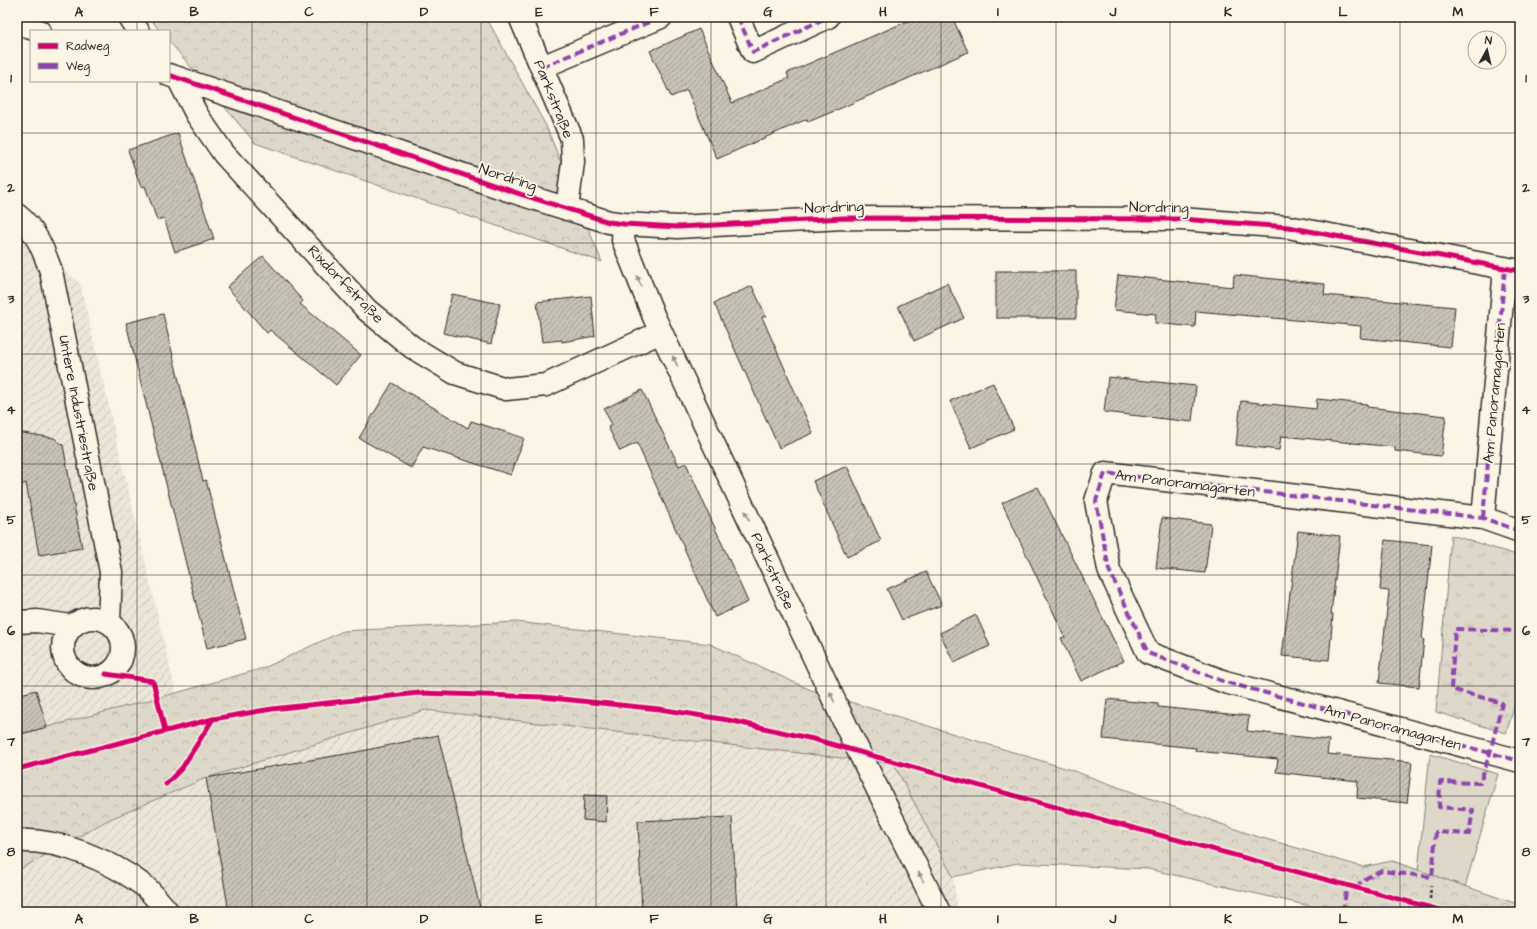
<svg xmlns="http://www.w3.org/2000/svg" width="1537" height="929" font-family="'Architects Daughter',sans-serif">
  <style>
    .industrial { fill: url(#industrial-furrows) }
    .grass { fill: #ded8ca; stroke: #84827a }
    .forest { fill: url(#forest-crowns); stroke: #84827a }
    .park { fill: url(#park-tufts); stroke: #84827a }
    .building { fill: url(#building-hatch); stroke: #2b2b2b }
    .lines { fill: none; stroke-linecap: round; stroke-linejoin: round }
    .minor-casing { stroke: #2b2b2b; stroke-width: 25 }
    .path { stroke: #2b2b2b; stroke-width: 2.5; stroke-dasharray: 3 3; stroke-linecap: butt }
    .minor { stroke: #fcf5e5; stroke-width: 22 }
    .quiet { stroke: #8e44ad; stroke-width: 4; stroke-dasharray: 8 4; stroke-linecap: butt }
    .cycleway-casing { stroke: #fcf5e5; stroke-width: 8 }
    .cycleway { stroke: #d6006c; stroke-width: 5 }
    .oneway { fill: #949088 }
    .grid { fill: none; stroke: #2b2b2b; stroke-width: 1; stroke-opacity: 0.55 }
    .labels { text-anchor: middle; stroke-width: 4; stroke-linejoin: round; paint-order: stroke }
    .street-label { font-size: 15px; fill: #2b2b2b; stroke: #fcf5e5 }
    .neatline { fill: none; stroke: #2b2b2b; stroke-width: 1.5 }
    .grid-label { font-size: 13px; text-anchor: middle; font-weight: bold; fill: #2b2b2b }
  </style>
  <defs>
    <pattern id="industrial-furrows" width="10" height="10" patternUnits="userSpaceOnUse"><rect width="10" height="10" fill="#ece6d7"/><path d="M-1 1l2-2M0 10L10 0M9 11l2-2" fill="none" stroke="#cbc5b9"/></pattern>
    <pattern id="forest-crowns" width="20" height="18" patternUnits="userSpaceOnUse"><rect width="20" height="18" fill="#ded8ca"/><path d="M2 6a3 3 0 1 1 6 0M12 15a3 3 0 1 1 6 0" fill="none" stroke="#bfbaae"/></pattern>
    <pattern id="park-tufts" width="24" height="20" patternUnits="userSpaceOnUse"><rect width="24" height="20" fill="#ded8ca"/><path d="M3 7l-1-3M5 7V3M7 7l1-3M15 17l-1-3M17 17v-4M19 17l1-3" fill="none" stroke="#bfbaae"/></pattern>
    <pattern id="building-hatch" width="6" height="6" patternUnits="userSpaceOnUse"><rect width="6" height="6" fill="#c8c3b7"/><path d="M-1 1l2-2M0 6l6-6M5 7l2-2" fill="none" stroke="#a39f95"/></pattern>
  </defs>
  <rect width="100%" height="100%" fill="#fcf5e5"/>
  <filter id="ink" filterUnits="userSpaceOnUse"><feTurbulence type="fractalNoise" baseFrequency=".025" numOctaves="2"/><feDisplacementMap in="SourceGraphic" scale="8" xChannelSelector="R" yChannelSelector="G"/><feConvolveMatrix kernelMatrix="1 2 1 2 8 2 1 2 1" color-interpolation-filters="sRGB"/></filter>
  <g filter="url(#ink)">
    <path class="industrial" d="M 17,234 L 80,283 L 176,693 L 17,735 Z
      M 425,710 L 894,764 L 953,877 L 958,912 L 17,912 L 17,871 L 108,820 L 206,778 Z"/>
    <path class="grass" d="M 1430,754 L 1498,774 L 1463,894 L 1392,861 L 1418,870 Z"/>
    <path class="forest" d="M 149,17 L 486,17 L 546,126 L 602,262 L 255,143 L 169,41 L 169,31 L 160,31 Z
      M 516,622 L 710,644 L 811,690 L 1068,769 L 1252,835 L 1363,867 L 1392,861 L 1520,905 L 1520,912 L 1336,912 L 1148,869 L 1018,863 L 953,877 L 894,764 L 425,710 L 206,778 L 108,820 L 17,871 L 17,735 L 176,693 L 264,668 L 343,631 Z"/>
    <path class="park" d="M 1451,535 L 1520,556 L 1520,689 L 1506,733 L 1436,712 Z"/>
    <path class="building" d="M 917,17 L 952,17 L 968,52 L 832,112 L 808,122 L 807,119 L 717,159 L 687,90 L 671,97 L 650,51 L 699,29 L 732,103 L 789,78 L 787,73 Z
      M 178,133 L 214,239 L 175,252 L 164,218 L 157,220 L 145,186 L 141,187 L 128,150 Z
      M 263,256 L 303,301 L 300,304 L 361,355 L 336,385 L 270,330 L 267,333 L 227,287 Z
      M 996,271 L 1076,271 L 1076,318 L 996,318 Z
      M 1118,275 L 1233,287 L 1234,275 L 1325,284 L 1324,295 L 1455,307 L 1451,347 L 1360,338 L 1361,326 L 1196,311 L 1195,327 L 1155,323 L 1156,314 L 1114,310 Z
      M 947,283 L 964,318 L 914,341 L 898,306 Z
      M 752,286 L 766,316 L 762,317 L 813,433 L 779,448 L 714,303 Z
      M 452,294 L 500,304 L 491,344 L 443,333 Z
      M 591,296 L 595,336 L 562,342 L 562,340 L 542,342 L 537,302 Z
      M 163,314 L 203,481 L 206,480 L 246,639 L 207,648 L 126,323 Z
      M 1108,377 L 1196,386 L 1192,422 L 1104,412 Z
      M 392,383 L 468,428 L 471,421 L 524,438 L 511,475 L 423,447 L 411,468 L 359,438 Z
      M 993,383 L 1014,429 L 971,448 L 950,401 Z
      M 642,390 L 679,466 L 686,463 L 748,602 L 715,617 L 637,443 L 620,451 L 608,427 L 612,425 L 604,409 Z
      M 1317,399 L 1367,404 L 1367,407 L 1446,416 L 1441,456 L 1395,451 L 1395,447 L 1281,436 L 1279,450 L 1236,445 L 1241,401 L 1316,409 Z
      M 17,432 L 54,438 L 63,445 L 82,548 L 39,555 L 26,483 L 20,485 L 17,471 Z
      M 847,466 L 881,541 L 847,557 L 813,481 Z
      M 1038,487 L 1124,661 L 1081,681 L 1061,638 L 1065,637 L 1002,503 Z
      M 1162,518 L 1211,524 L 1205,573 L 1156,568 Z
      M 1298,531 L 1340,536 L 1331,614 L 1333,614 L 1329,660 L 1282,656 Z
      M 1385,540 L 1432,545 L 1422,639 L 1424,639 L 1419,687 L 1379,683 L 1389,591 L 1380,590 Z
      M 926,572 L 942,605 L 902,620 L 887,589 Z
      M 976,615 L 990,646 L 954,663 L 940,633 Z
      M 36,690 L 47,727 L 17,735 L 17,695 Z
      M 1107,699 L 1158,704 L 1158,707 L 1249,716 L 1247,731 L 1329,740 L 1327,754 L 1412,762 L 1407,803 L 1357,798 L 1358,781 L 1276,772 L 1278,759 L 1195,751 L 1196,748 L 1103,739 Z
      M 438,735 L 481,912 L 229,912 L 206,778 L 357,752 Z
      M 584,795 L 607,796 L 606,822 L 583,820 Z
      M 732,817 L 737,912 L 642,912 L 638,821 Z"/>
    <g class="lines">
      <defs>
        <path id="minor" d="M 129,17 L 138,31
          M 520,17 L 572,139 L 573,162 L 567,209
          M 738,17 L 753,52 L 828,17
          M 17,23 L 39,31
          M 542,67 L 661,17
          M 169,75 L 520,194 L 609,222 L 624,224 L 678,227 L 843,218 L 1181,219 L 1288,227 L 1520,271
          M 178,78 L 197,115 L 224,154 L 367,310 L 412,347 L 455,373 L 506,389 L 546,385 L 661,332
          M 17,215 C 36,230 43,249 51,271 L 111,572 L 109,622
          M 624,224 L 623,240 L 654,317 L 849,732 L 939,912
          M 1483,518 L 1505,268
          M 1520,531 L 1483,518 L 1105,473 L 1096,501 L 1109,570 L 1148,653 L 1225,682 L 1520,761
          M63 648a30 30 0 1 1 60 0a30 30 0 1 1-60 0Z
          M 17,622 L 37,621 L 71,626
          M 17,841 C 60,839 109,860 143,885 C 152,892 160,903 168,912"/>
      </defs>
      <use href="#minor" class="minor-casing"/>
      <path class="path" d="M 1430,899 L 1431,885"/>
      <use href="#minor" class="minor"/>
      <path class="quiet" d="M 738,17 L 753,52 L 828,17
        M 542,67 L 661,17
        M 1483,518 L 1505,268
        M 1520,531 L 1483,518 L 1105,473 L 1096,501 L 1109,570 L 1148,653 L 1225,682 L 1520,761
        M 1355,887 L 1368,877 L 1382,871 L 1432,877 L 1436,832 L 1469,834 L 1473,810 L 1439,807 L 1440,782 L 1480,783 L 1490,753 L 1502,703 L 1451,689 L 1455,629 L 1520,631
        M 1343,912 L 1347,884"/>
      <defs>
        <path id="cycleway" d="M 169,75 L 520,194 L 609,222 L 624,224 L 678,227 L 843,218 L 1181,219 L 1288,227 L 1520,271
          M 106,674 L 153,681 L 165,731
          M 17,769 L 213,719 L 272,709 L 419,693 L 542,697 L 659,709 L 728,720 L 813,739 L 1055,807 L 1447,912
          M 166,784 L 182,768 L 213,719"/>
      </defs>
      <use href="#cycleway" class="cycleway-casing"/>
      <use href="#cycleway" class="cycleway"/>
    </g>
    <defs><path id="oneway-solid" d="M-6-.8H1V-3.2L6.5 0L1 3.2V.8H-6Z"/></defs>
    <g class="oneway">
      <use href="#oneway-solid" transform="translate(639 281) rotate(-112)"/>
      <use href="#oneway-solid" transform="translate(675 361) rotate(-115)"/>
      <use href="#oneway-solid" transform="translate(747 516) rotate(-115)"/>
      <use href="#oneway-solid" transform="translate(832 697) rotate(-115)"/>
      <use href="#oneway-solid" transform="translate(921 877) rotate(-117)"/>
    </g>
  </g>
  <path class="grid" d="M 137,17 L 137,31M 252,17 L 252,912M 367,17 L 367,912M 481,17 L 481,912M 596,17 L 596,912M 711,17 L 711,912M 826,17 L 826,912M 941,17 L 941,912M 1056,17 L 1056,912M 1170,17 L 1170,912M 1285,17 L 1285,912M 1400,17 L 1400,912M 137,81 L 137,912M 17,133 L 1520,133M 17,243 L 1520,243M 17,354 L 1520,354M 17,464 L 1520,464M 17,575 L 1520,575M 17,686 L 1520,686M 17,796 L 1520,796"/>
  <g class="labels">
    <g class="street-label">
      <text transform="translate(554 99) rotate(68)" y="5">Parkstraße</text>
      <text transform="translate(508 177) rotate(18)" y="5">Nordring</text>
      <text transform="translate(834 207) rotate(-2)" y="5">Nordring</text>
      <text transform="translate(1159 207) rotate(1)" y="5">Nordring</text>
      <text transform="translate(346 284) rotate(46)" y="5">Rixdorfstraße</text>
      <text transform="translate(1494 393) rotate(-85)" y="5">Am Panoramagarten</text>
      <text transform="translate(79 413) rotate(79)" y="5">Untere Industriestraße</text>
      <text transform="translate(1185 483) rotate(7)" y="5">Am Panoramagarten</text>
      <text transform="translate(773 571) rotate(65)" y="5">Parkstraße</text>
      <text transform="translate(1393 727) rotate(15)" y="5">Am Panoramagarten</text>
    </g>
  </g>
  <rect width="1537" height="929" fill="none" stroke="#fcf5e5" stroke-width="44"/>
  <rect x="30" y="30" width="140" height="52" fill="#fcf5e5" stroke="#a8a49b"/>
  <rect x="38" y="43" width="20" height="6" fill="#d6006c" stroke="#a8a49b"/>
  <text x="66" y="50" font-size="12" fill="#2b2b2b">Radweg</text>
  <rect x="38" y="63" width="20" height="6" fill="#8e44ad" stroke="#a8a49b"/>
  <text x="66" y="70" font-size="12" fill="#2b2b2b">Weg</text>
  <g transform="translate(1487 50) rotate(8)"><circle r="19" fill="#fcf5e5" stroke="#a8a49b"/>
  <path d="M0-3L7 15L0 10L-7 15Z" fill="#2b2b2b"/>
  <text y="-6" font-size="11" font-weight="bold" text-anchor="middle" fill="#2b2b2b">N</text>
  </g>
  <rect x="22" y="22" width="1493" height="885" class="neatline"/>
  <g class="grid-label">
    <text x="79" y="16">A</text>
    <text x="194" y="16">B</text>
    <text x="309" y="16">C</text>
    <text x="424" y="16">D</text>
    <text x="539" y="16">E</text>
    <text x="654" y="16">F</text>
    <text x="768" y="16">G</text>
    <text x="883" y="16">H</text>
    <text x="998" y="16">I</text>
    <text x="1113" y="16">J</text>
    <text x="1228" y="16">K</text>
    <text x="1343" y="16">L</text>
    <text x="1458" y="16">M</text>
    <text x="11" y="82">1</text>
    <text x="1526" y="82">1</text>
    <text x="11" y="192">2</text>
    <text x="1526" y="192">2</text>
    <text x="11" y="303">3</text>
    <text x="1526" y="303">3</text>
    <text x="11" y="414">4</text>
    <text x="1526" y="414">4</text>
    <text x="11" y="524">5</text>
    <text x="1526" y="524">5</text>
    <text x="11" y="635">6</text>
    <text x="1526" y="635">6</text>
    <text x="11" y="746">7</text>
    <text x="1526" y="746">7</text>
    <text x="11" y="856">8</text>
    <text x="1526" y="856">8</text>
    <text x="79" y="923">A</text>
    <text x="194" y="923">B</text>
    <text x="309" y="923">C</text>
    <text x="424" y="923">D</text>
    <text x="539" y="923">E</text>
    <text x="654" y="923">F</text>
    <text x="768" y="923">G</text>
    <text x="883" y="923">H</text>
    <text x="998" y="923">I</text>
    <text x="1113" y="923">J</text>
    <text x="1228" y="923">K</text>
    <text x="1343" y="923">L</text>
    <text x="1458" y="923">M</text>
  </g>
</svg>
